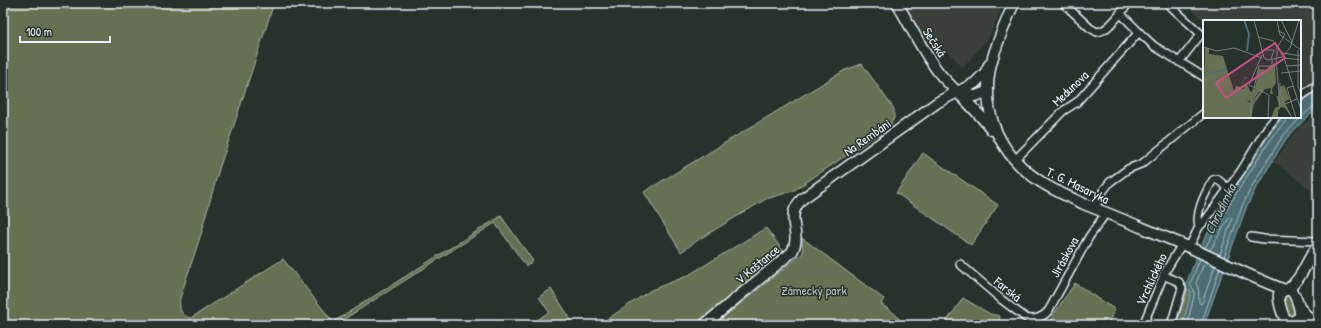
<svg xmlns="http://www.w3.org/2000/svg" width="1321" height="328" font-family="'Patrick Hand',sans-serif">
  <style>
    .built { fill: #3a403a }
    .green { fill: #647253; stroke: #a6b2a6 }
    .water { fill: #4c6d73; stroke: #8aa2a8 }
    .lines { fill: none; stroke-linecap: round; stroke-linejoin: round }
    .shore { stroke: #aabcc3; stroke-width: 1 }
    .street-casing { stroke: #e8f1f8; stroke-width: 10 }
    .secondary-casing { stroke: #e8f1f8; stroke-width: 13 }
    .street { stroke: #26332d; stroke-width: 7 }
    .secondary { stroke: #26332d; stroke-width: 10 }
    .labels { text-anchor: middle; stroke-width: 3; stroke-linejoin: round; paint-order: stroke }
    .street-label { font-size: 13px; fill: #e8f1f8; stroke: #26332d }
    .park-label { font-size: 13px; fill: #b3beb6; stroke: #26332d }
    .water-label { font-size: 14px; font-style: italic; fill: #aabcc3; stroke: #26332d }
    .inset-river { fill: none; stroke: #4c6d73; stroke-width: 2 }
    .inset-road { fill: none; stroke: #747f7e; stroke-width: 1 }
    .view { fill: #cc4e82; fill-opacity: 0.15; stroke: #cc4e82; stroke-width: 2 }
    .inset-edge { fill: none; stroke: #e8f1f8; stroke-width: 2 }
  </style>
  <rect width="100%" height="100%" fill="#26332d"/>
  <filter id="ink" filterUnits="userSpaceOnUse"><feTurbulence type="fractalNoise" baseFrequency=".025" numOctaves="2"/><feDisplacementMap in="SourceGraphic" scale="8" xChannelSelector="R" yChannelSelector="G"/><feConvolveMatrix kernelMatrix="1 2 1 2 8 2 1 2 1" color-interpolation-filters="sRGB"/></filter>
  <g filter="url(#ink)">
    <path class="built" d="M 903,3 L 1004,3 L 988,39 L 963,67 L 947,51 L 939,59 L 934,55 Z
      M 1184,3 L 1318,3 L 1318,81 L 1300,95 L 1300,21 L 1204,21 Z
      M 1318,113 L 1318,195 L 1274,162 L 1298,128 Z"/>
    <path class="green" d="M 3,3 L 274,3 L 231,134 L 220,166 L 203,225 L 204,225 L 180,298 C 179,308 180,316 191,318 L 283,259 L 333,322 L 501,216 L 533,261 L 526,266 L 495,223 L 335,325 L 3,325 Z
      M 862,64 L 894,109 L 894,118 L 890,126 L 793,191 L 766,199 L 701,238 L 681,252 L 644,192 L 845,70 Z
      M 923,153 L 998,205 L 971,245 L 896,193 Z
      M 766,228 L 784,252 L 694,325 L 605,325 L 603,322 L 651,290 L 687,276 Z
      M 802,238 L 884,299 L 881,304 L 895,314 L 904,325 L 714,325 L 803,253 Z
      M 1075,283 L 1101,301 L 1115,309 L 1107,325 L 1053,325 L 1051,318 Z
      M 551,289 L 572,321 L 565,325 L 536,325 L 534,322 L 549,312 L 539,297 Z
      M 1188,289 L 1191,291 L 1190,296 L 1183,325 L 1176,325 Z
      M 1285,295 L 1288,295 C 1293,299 1297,310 1294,316 L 1291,316 C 1286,312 1283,301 1285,295 Z
      M 963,298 L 990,314 L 1000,316 L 999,322 L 1013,325 L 944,325 Z"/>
    <path class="water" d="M 1318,90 L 1318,108 L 1303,121 L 1286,139 L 1256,188 L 1246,208 L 1204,325 L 1183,325 L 1190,296 L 1191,291 L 1188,289 L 1176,325 L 1173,325 C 1182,296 1191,268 1204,240 C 1210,227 1219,216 1226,203 L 1261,146 L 1274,128 L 1284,117 L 1300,117 L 1300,103 Z"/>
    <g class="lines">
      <path class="shore" d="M 1205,248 L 1229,205 L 1265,148 L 1277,131 L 1286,121 L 1287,117
        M 1210,250 L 1229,218 L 1231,217 L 1232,219 L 1220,255
        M 1224,257 L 1242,206 L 1252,186 L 1282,137 L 1300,118 L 1314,106 L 1318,105
        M 1205,261 L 1196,283 C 1201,292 1197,297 1200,304 L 1202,303 L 1215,266
        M 1187,325 L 1194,296 L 1194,290 L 1190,284 L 1200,259
        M 1201,325 L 1220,268"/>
      <defs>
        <path id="street" d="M 1063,3 L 1090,28 L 1097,32 C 1109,31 1121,12 1129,3
          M 1167,3 L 1201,34 L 1179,62
          M 1120,13 L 1142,35 L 1154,46 L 1204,77
          M 1300,97 L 1318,84
          M 1015,160 L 1063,111 L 1077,102 L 1139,32
          M 1095,208 L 1103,191 L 1110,182 L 1128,169 L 1143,163 L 1204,113
          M 1199,227 C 1195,212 1205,193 1213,180 L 1217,179 L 1228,188
          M 1251,237 L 1264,239 L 1318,241
          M 1189,247 L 1199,227 L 1204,222 L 1241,171 L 1267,128 L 1276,117
          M 960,264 L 1002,300 L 1026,318 C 1034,321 1044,317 1049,310 L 1089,237 L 1106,213
          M 1163,275 L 1179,282 L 1182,288 L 1171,325
          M 1143,325 L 1165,272 L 1182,244"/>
        <path id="secondary" d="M 897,3 C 911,27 923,53 940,74 C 957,93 977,110 992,130
          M 1014,3 C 1005,24 995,46 990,68 C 981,116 1001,156 1041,182 C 1054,191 1070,197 1084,204 C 1104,212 1124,220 1143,228 C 1160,235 1177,242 1193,249 C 1224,263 1253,278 1285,290
          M 960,95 L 976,96 L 988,91
          M 1285,290 C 1288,290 1289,289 1291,291 C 1296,294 1301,311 1300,317 L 1294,321 C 1291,321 1290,322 1287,320 C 1282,317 1278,299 1279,294 Z
          M 1287,290 C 1304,277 1305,261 1318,246
          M 1299,307 L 1315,325
          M 704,325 L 792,252 C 803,232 783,218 802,199 L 938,102 L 975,83 L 985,73 L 989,65"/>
      </defs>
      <use href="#street" class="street-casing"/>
      <use href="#secondary" class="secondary-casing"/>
      <use href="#street" class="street"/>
      <use href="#secondary" class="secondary"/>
    </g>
  </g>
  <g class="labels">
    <g class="street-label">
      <text transform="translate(935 42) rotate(58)" y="5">Sečská</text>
      <text transform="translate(1070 88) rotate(-44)" y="5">Medunova</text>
      <text transform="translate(867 137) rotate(-35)" y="5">Na Rembáni</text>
      <text transform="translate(1078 185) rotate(26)" y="5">T. G. Masaryka</text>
      <text transform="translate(1064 257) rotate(-61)" y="5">Jiráskova</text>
      <text transform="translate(757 264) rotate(-40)" y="5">V Kaštance</text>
      <text transform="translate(1151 279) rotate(-65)" y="5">Vrchlického</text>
      <text transform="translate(1008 289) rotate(39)" y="5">Farská</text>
    </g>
    <g class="park-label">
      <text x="814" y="295">Zámecký park</text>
    </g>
    <g class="water-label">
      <text transform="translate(1220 209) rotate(-64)" y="5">Chrudimka</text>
    </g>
  </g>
  <g transform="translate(1203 20)">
    <rect width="98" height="98" fill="#26332d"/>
    <path d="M 2,27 L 6,28 L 6,34 L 20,36 L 31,71 L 33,66 L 38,67 L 42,57 L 45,59 L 42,58 L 38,68 L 41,69 L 42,64 L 45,66 L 47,71 L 49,72 L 50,68 L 56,71 L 48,81 L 44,80 L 47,83 L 57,72 L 52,68 L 56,49 L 65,50 L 65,47 L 72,43 L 73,63 L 69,69 L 70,74 L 67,74 L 68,68 L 62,69 L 51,84 L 48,98 L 0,98 ZM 81,65 L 87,79 L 81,82 L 89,98 L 82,88 L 78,87 L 75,91 L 75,98 L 68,98 L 72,88 L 76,86 L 73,75 L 75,77 L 77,67 Z" fill="#647253"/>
    <path class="inset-river" d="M 41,0 L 46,14 L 44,31M 7,53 L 24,49"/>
    <path class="inset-road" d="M 51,0 L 61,38 L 65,40 L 79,37M 74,0 L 77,15 L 98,30M 78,0 L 89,22M 55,17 L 71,21M 0,27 L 14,31 L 31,28 L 59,38M 64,30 L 71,30 L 68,39M 95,30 L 95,66 L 98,75M 80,33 L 98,36M 59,35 L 46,65 L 66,75 L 65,98M 79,37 L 87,28 L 96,0M 73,38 L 77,86M 74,38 L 74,28 L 82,14 L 75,11M 98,40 L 81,38 L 98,90M 83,46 L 98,45M 78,53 L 98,51M 77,63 L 77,74 L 89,98M 90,66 L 84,68 L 93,98M 51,68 L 56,46 L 69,46 L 69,39M 82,84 L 94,79M 48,98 L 48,81 L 56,71"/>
    <path class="view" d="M 72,23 L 82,38 L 23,78 L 13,63 Z"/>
    <rect width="98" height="98" class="inset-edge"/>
  </g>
  <rect width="1321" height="328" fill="none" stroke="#26332d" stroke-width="16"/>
  <rect x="8" y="8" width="1305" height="312" fill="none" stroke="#e8f1f8" stroke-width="1.5" filter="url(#ink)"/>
  <path d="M20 36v6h90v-6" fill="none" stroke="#e8f1f8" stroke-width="2"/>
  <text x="26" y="36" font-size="12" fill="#e8f1f8" stroke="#26332d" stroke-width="3" paint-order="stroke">100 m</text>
</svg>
